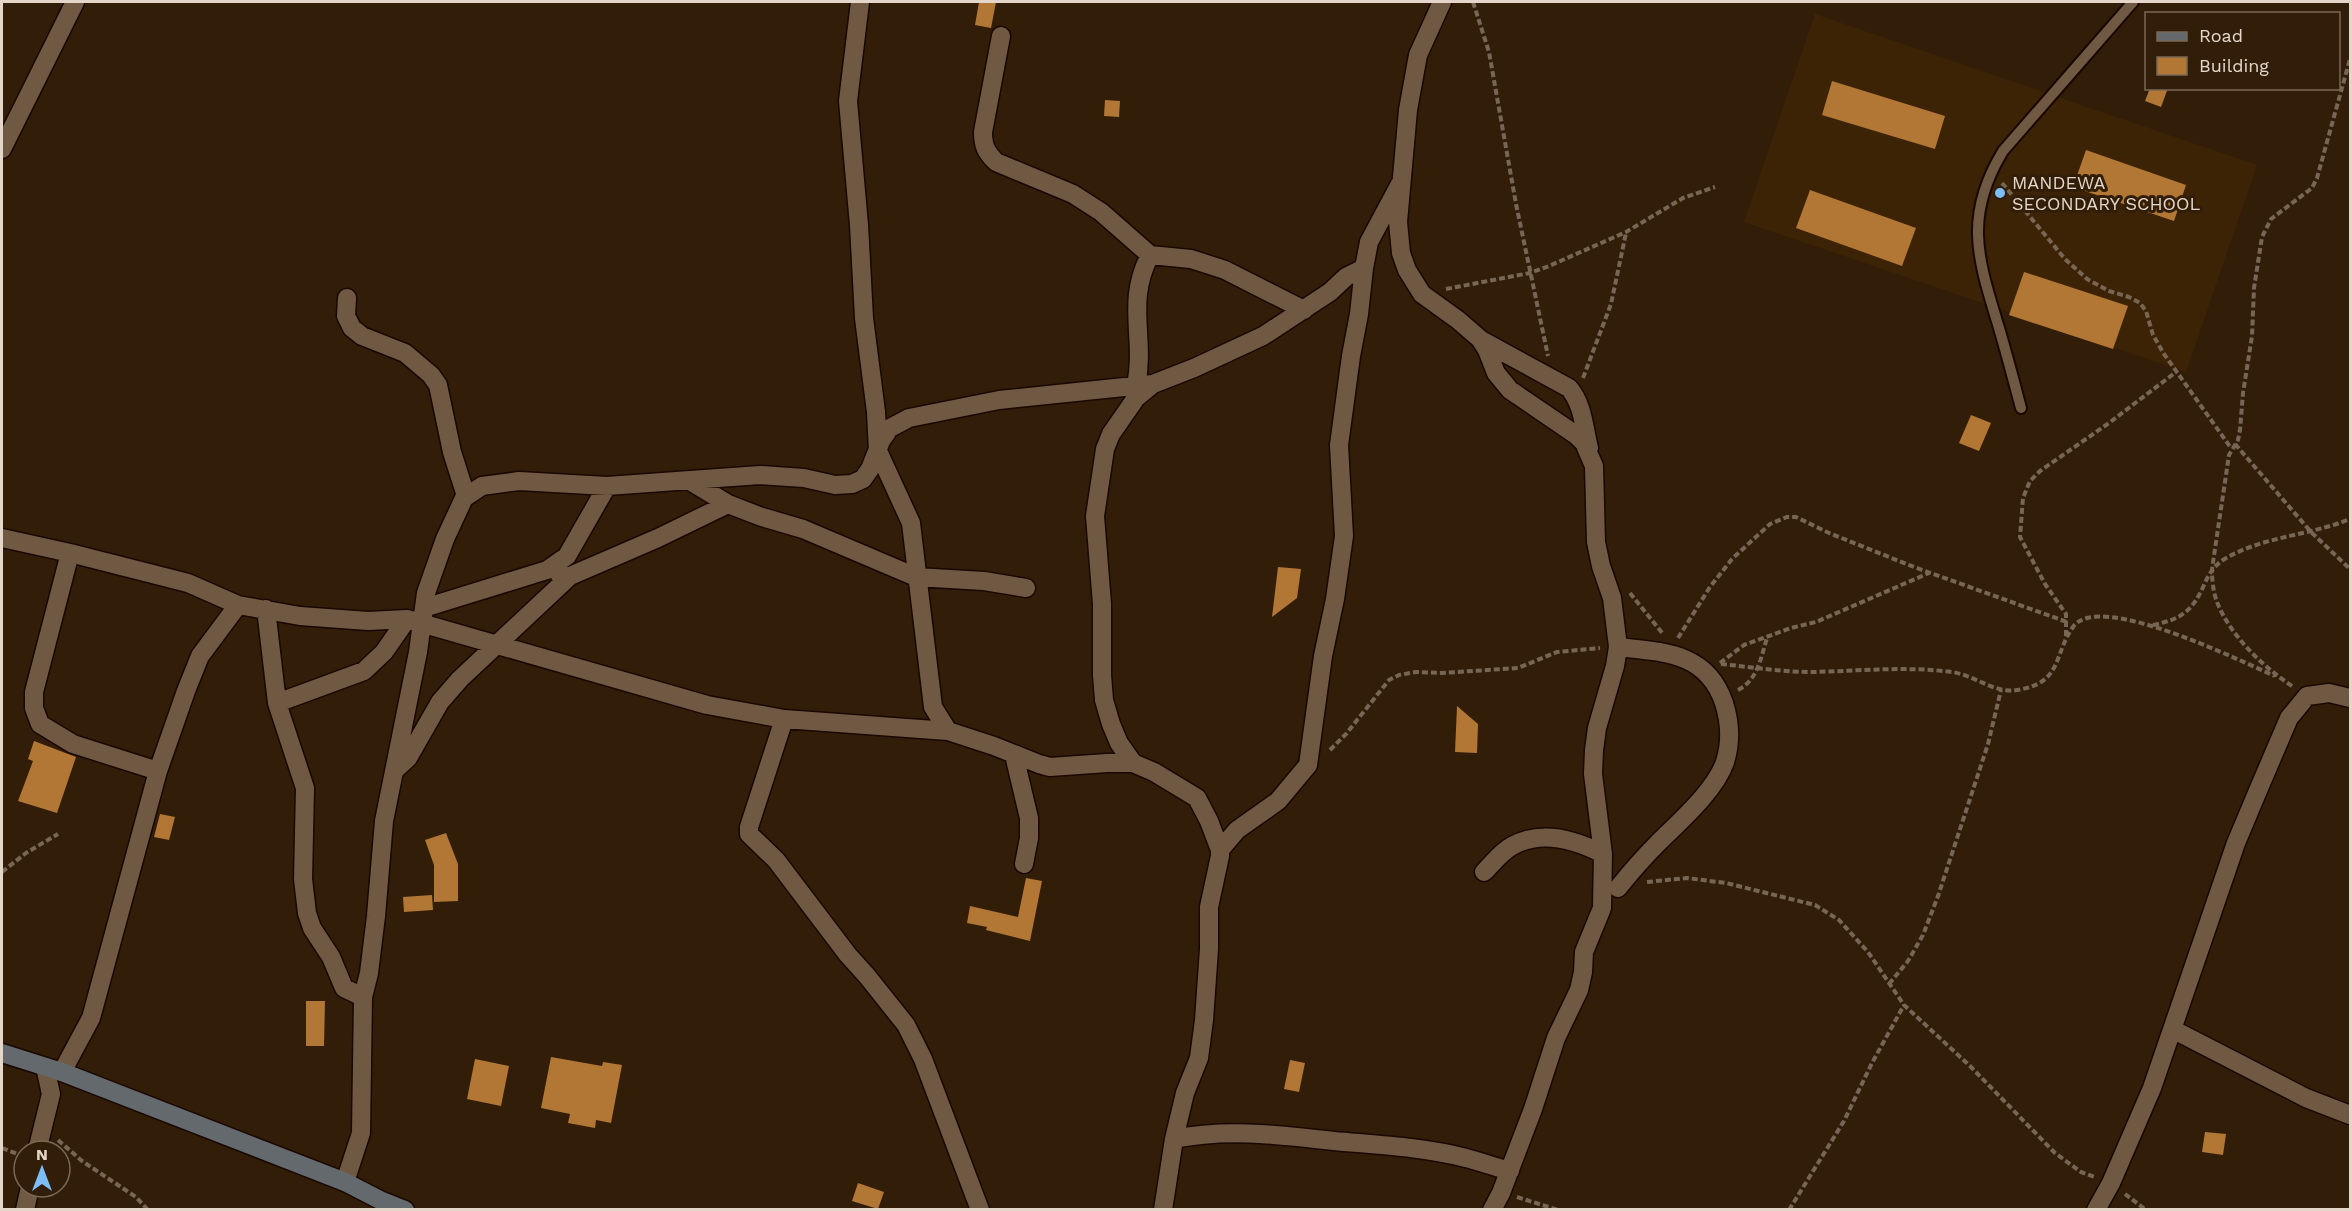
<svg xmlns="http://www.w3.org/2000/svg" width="2352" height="1211" font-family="'Work Sans',sans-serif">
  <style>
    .built { fill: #3c2305 }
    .building { fill: #b27735 }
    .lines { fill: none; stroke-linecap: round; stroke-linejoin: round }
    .service-casing { stroke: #190700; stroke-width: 14 }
    .minor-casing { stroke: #190700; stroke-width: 21 }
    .secondary-casing { stroke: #190700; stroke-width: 21 }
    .path { stroke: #786654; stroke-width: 4; stroke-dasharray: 6 3; stroke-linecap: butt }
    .service { stroke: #705942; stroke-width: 10 }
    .minor { stroke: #705942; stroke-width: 18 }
    .secondary { stroke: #63696d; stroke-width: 18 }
    .poi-dot { fill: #7dbef9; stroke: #321e08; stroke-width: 2 }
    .labels { text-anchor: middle; stroke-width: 6; stroke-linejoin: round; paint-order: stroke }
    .poi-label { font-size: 18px; fill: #e4d7ca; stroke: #321e08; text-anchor: start }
  </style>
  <rect width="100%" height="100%" fill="#321e08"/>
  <path class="built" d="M 1815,14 L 2257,165 L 2186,372 L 1744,222 Z"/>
  <path class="building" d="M 979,2 L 996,2 L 991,28 L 975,25 Z
    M 1832,81 L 1945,116 L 1935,149 L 1822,115 Z
    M 2150,88 L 2168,88 L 2161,107 L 2145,101 Z
    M 1105,100 L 1120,101 L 1119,117 L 1104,116 Z
    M 2086,150 L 2186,185 L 2174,221 L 2073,187 Z
    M 1810,190 L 1916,228 L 1902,266 L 1796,228 Z
    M 2024,272 L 2128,306 L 2113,349 L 2009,315 Z
    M 1971,415 L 1991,423 L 1979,451 L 1959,443 Z
    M 1278,567 L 1301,569 L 1297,598 L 1272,617 Z
    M 1457,706 L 1478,724 L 1477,753 L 1455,752 Z
    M 34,741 L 76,757 L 57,813 L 18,801 L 33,761 L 28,759 Z
    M 160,814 L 175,817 L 169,840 L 154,837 Z
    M 446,833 L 458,864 L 458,901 L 434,902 L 434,865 L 425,840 Z
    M 1026,878 L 1042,881 L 1030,941 L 986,930 L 987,927 L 967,923 L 970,906 L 1018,917 Z
    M 432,895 L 433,910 L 404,912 L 403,897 Z
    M 306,1001 L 325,1001 L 324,1046 L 306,1046 Z
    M 551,1057 L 602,1066 L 603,1062 L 622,1065 L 611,1123 L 596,1120 L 595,1128 L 568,1123 L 570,1114 L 541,1108 Z
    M 475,1059 L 509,1066 L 501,1106 L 467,1099 Z
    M 1290,1060 L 1305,1063 L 1299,1092 L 1284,1089 Z
    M 2205,1132 L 2226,1134 L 2223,1155 L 2202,1152 Z
    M 858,1183 L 884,1192 L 878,1209 L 852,1201 Z"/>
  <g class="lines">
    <defs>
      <path id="service" d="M 2021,408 C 2014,382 2007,355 1999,328 C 1978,259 1963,217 2003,151 L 2133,2"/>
      <path id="minor" d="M 860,2 L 848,101 L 859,225 L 864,318 L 876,412 L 878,451 L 911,523 L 933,707 L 948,731
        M 1442,2 L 1418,55 L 1408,110 L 1398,222 L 1401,253 L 1407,270 L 1422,294 L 1458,320 L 1480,339 L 1487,350 L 1496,373 L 1510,390 L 1576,435 L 1584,443 L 1594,466 L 1596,542 L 1601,566 L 1612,598 L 1618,647 L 1615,666 L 1597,728 L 1594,750 L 1593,774 L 1603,854 L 1602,908 L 1584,952 L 1583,972 L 1579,990 L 1556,1038 L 1533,1109 L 1501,1193 L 1492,1210
        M 1001,36 L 983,132 C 983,146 986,152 996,162 L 1073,194 L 1101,212 L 1150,255 L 1191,259 L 1225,270 L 1304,310
        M 2,149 L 75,2
        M 347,298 L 346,316 L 352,328 L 362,336 L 405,353 L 431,375 L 438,385 L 452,452 L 466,496
        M 1481,340 L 1569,388 C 1583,404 1584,428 1589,448
        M 1136,386 C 1146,337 1125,303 1150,255
        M 690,481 L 728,504 L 762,517 L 803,529 L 916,577 L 984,581 L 1026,588
        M 2,538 L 70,553 L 188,583 L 238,605 L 300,616 L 368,621 L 407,619 L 707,705 L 784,719 L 948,731 L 994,746 L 1039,764 L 1050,767 L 1107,763 L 1133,763 L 1154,772 L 1197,798 L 1209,821 L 1220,850 L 1220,856 L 1209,907 L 1209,949 L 1204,1020 L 1199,1058 L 1185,1093 L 1174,1139 L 1163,1210
        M 70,553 L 34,692 L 34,708 L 40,724 L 73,744 L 158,771
        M 560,576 L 570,576 L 658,538 L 728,504
        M 424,608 L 547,570 L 567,556 L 607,486
        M 266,609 L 277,703 L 305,788 L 303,879 L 307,913 L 312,928 L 331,957 L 344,988 L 363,997 L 361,1133 L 345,1182
        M 277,703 L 364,671 L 384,652 L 407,619
        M 784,719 L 749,827 L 749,834 L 776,860 L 848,955 L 867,976 L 906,1025 L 923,1059 L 980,1210
        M 1014,755 L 1029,818 L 1029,838 L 1024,864
        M 1133,763 L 1119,743 L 1111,724 L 1104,700 L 1102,675 L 1102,604 L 1095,516 L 1105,449 L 1111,434 L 1136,398 L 1153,384
        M 396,769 L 408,758 L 440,702 L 460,679 L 570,576
        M 1220,850 L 1237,830 L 1278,801 L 1308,765 L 1323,656 L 1335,599 L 1344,536 L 1339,445 L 1351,356 L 1359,314 L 1364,268
        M 1484,872 C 1493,863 1501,852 1512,846 C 1542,829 1576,840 1603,854
        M 1618,888 C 1630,873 1643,858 1658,843 C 1679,822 1715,791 1725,762 C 1731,743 1730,722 1724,703 C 1707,652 1663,652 1618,647
        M 363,997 L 369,973 L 376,916 L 384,821 L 418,652 L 426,593 L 445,539 L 464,498 L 482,486 L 519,481 L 607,486 L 760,475 L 804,478 L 835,485 L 852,484 L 863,479 L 870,469 L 881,441 L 890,428 L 909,418 L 999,400 L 1153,384 L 1194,368 L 1263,336 L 1330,292 L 1346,277 L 1364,268 L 1369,242 L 1400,184
        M 2174,1030 L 2306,1098 L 2350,1115
        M 62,1072 L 91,1018 L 158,771 L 186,691 L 200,656 L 238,605
        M 1174,1139 C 1227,1128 1280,1135 1334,1141 C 1378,1145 1423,1147 1466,1158 C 1481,1162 1495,1167 1510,1171
        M 37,1151 L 51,1094 L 45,1067
        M 25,1210 L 30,1187
        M 2096,1210 L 2111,1183 L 2152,1088 L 2236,843 L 2257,793 L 2289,718 L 2307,696 L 2329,693 L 2350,698"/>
      <path id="secondary" d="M 2,1053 L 62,1072 L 345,1182 L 380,1200 L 405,1210"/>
    </defs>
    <use href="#service" class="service-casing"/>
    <use href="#minor" class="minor-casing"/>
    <use href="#secondary" class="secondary-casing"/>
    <path class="path" d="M 1473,2 L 1489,52 L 1516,204 L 1548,356
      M 2002,183 L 2065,259 L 2087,279 L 2109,291 L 2129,297 L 2140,303 L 2146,311 L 2153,335 L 2164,354 L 2231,448
      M 1446,289 L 1530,273 L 1549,266 L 1626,232 L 1683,198 L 1715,187
      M 1583,378 L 1611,304 L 1626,233
      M 2235,444 L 2311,532 L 2350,569
      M 1630,593 L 1663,634
      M 2153,625 C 2181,619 2192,612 2204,585 C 2209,574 2213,567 2223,560 C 2262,536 2309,536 2350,519
      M 2066,636 L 2066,614 L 2045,584 L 2020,537 L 2023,498 L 2030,481 L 2040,471 L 2109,423 L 2176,372
      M 1678,638 L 1710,587 L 1732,559 L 1770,524 L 1787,517 L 1796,517 L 1829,533 L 1914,567 L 2067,622
      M 1720,663 L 1744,645 L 1791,628 L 1816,622 L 1929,573
      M 1721,664 C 1751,667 1782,672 1812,672 C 1858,671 1906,666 1952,672 C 1974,675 1995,694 2017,690 C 2063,683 2053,655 2073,627 C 2098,590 2242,662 2275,676
      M 2292,686 C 2262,666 2230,635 2217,602 C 2213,591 2212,580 2212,569 L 2229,455 L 2238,440 L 2240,430 L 2243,393 L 2252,336 L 2254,288 L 2262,237 L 2271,219 L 2312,188 L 2317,178 L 2350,59
      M 1738,690 C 1758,680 1761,657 1767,638
      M 1330,750 L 1346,734 L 1389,680 L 1399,675 L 1416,672 L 1442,673 L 1518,668 L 1557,652 L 1600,648
      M 2,872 L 26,853 L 58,834
      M 1647,882 L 1687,878 L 1726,883 L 1815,905 L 1839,920 L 1868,952 L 1904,1005 L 1970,1066 L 2055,1153 L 2081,1172 L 2095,1177
      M 1889,984 L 1908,961 L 1923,935 L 1938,896 L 1988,744 L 2001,690
      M 58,1140 L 82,1161 L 136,1197 L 148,1210
      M 2,1148 L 20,1155
      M 2125,1194 L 2146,1210
      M 1517,1197 L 1558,1210
      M 1789,1210 L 1844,1121 L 1872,1063 L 1904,1005"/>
    <use href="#service" class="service"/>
    <use href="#minor" class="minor"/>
    <use href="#secondary" class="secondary"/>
  </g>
  <circle class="poi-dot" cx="2000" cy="193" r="6"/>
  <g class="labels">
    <g class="poi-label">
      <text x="2012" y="189">MANDEWA<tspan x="2012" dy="21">SECONDARY SCHOOL</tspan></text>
    </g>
  </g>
  <rect width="2352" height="1211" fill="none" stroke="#e4d7ca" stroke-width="6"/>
  <rect x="2145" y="12" width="195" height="78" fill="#321e08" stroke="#796856" stroke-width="1.5"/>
  <rect x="2157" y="32" width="30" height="9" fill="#63696d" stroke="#796856" stroke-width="1.5"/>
  <text x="2199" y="42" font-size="18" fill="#e4d7ca">Road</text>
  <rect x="2157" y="57" width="30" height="18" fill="#b27735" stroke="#796856" stroke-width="1.5"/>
  <text x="2199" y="72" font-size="18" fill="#e4d7ca">Building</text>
  <g transform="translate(42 1169)"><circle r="28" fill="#321e08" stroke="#796856" stroke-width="1.5"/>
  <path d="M0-4.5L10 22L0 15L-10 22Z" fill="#7dbef9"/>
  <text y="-9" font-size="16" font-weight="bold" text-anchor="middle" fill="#e4d7ca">N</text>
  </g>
</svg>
